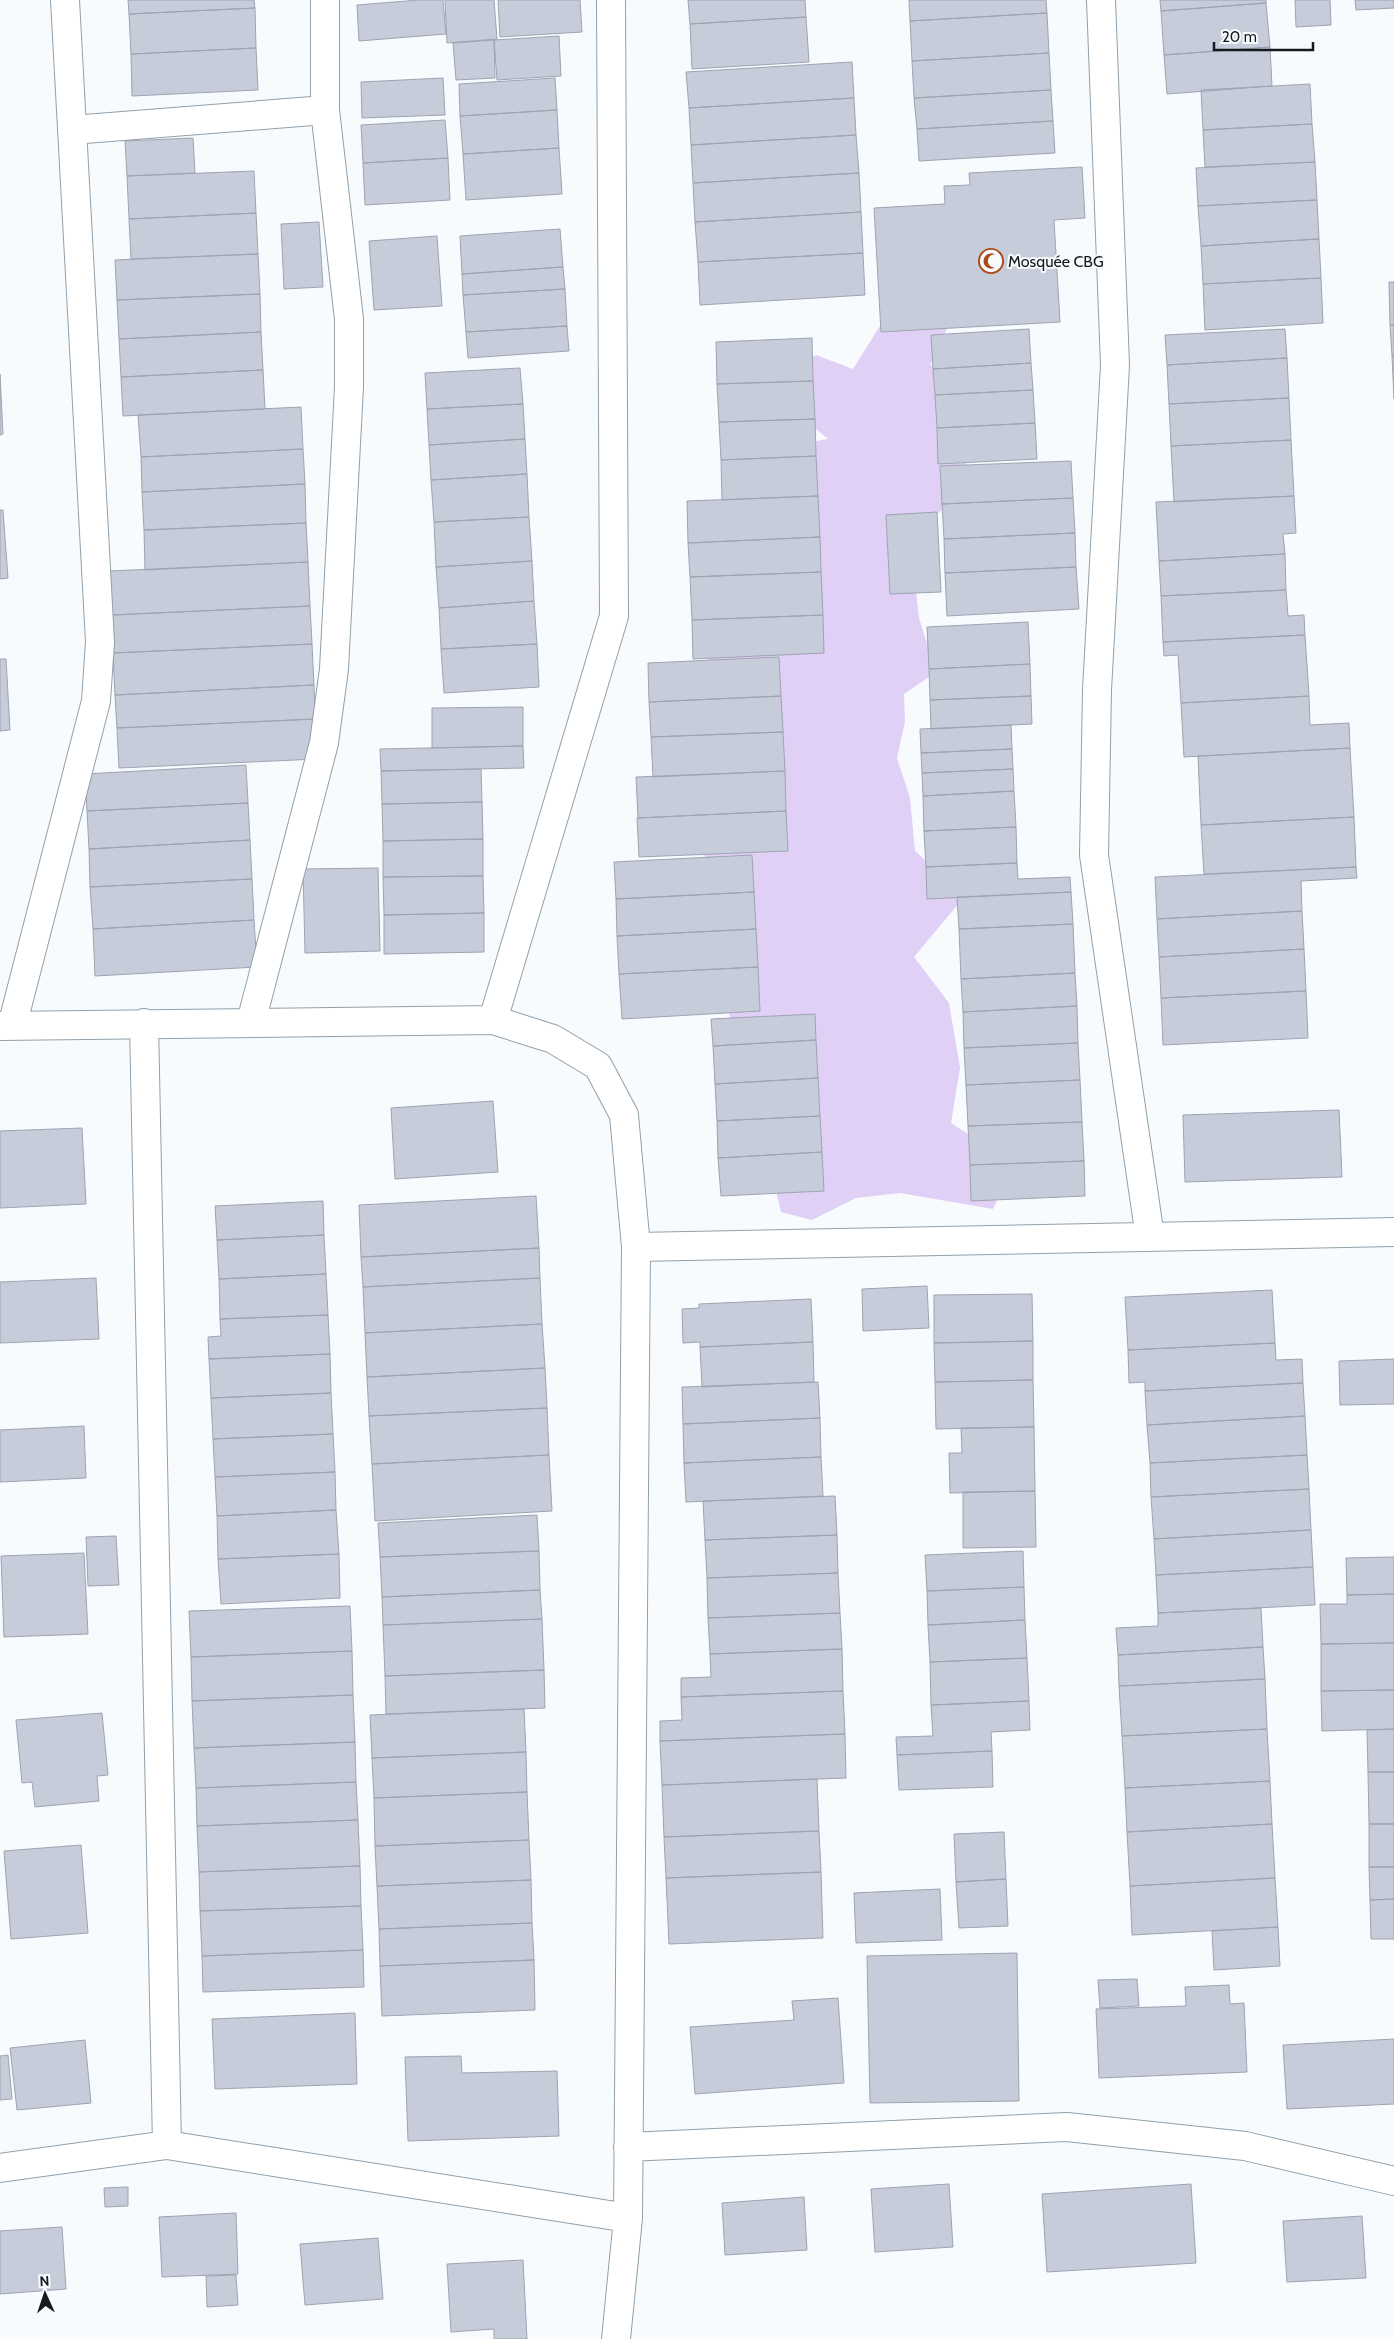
<svg xmlns="http://www.w3.org/2000/svg" width="1394" height="2339" font-family="Cabin,sans-serif">
  <style>
    .green { fill: #e0d0f6 }
    .building { fill: #c7ccdb; stroke: #9ea3b1 }
    .lines { fill: none; stroke-linecap: round; stroke-linejoin: round }
    .minor-casing { stroke: #91a0aa; stroke-width: 30 }
    .minor { stroke: #fff; stroke-width: 28 }
    .labels { text-anchor: middle; stroke-width: 4; stroke-linejoin: round; paint-order: stroke }
    .poi-label { font-size: 16px; fill: #141a1d; stroke: #f8fbfe; text-anchor: start }
  </style>
  <rect width="100%" height="100%" fill="#f8fbfe"/>
  <path class="green" d="M 936,299 L 947,329 L 930,365 L 968,390 C 968,432 976,485 937,514 C 930,520 918,523 909,528 L 919,618 L 936,672 L 904,694 L 905,721 L 897,758 L 910,798 L 915,851 L 965,896 L 914,957 L 949,1003 L 960,1068 L 951,1123 L 1013,1164 L 993,1209 L 900,1193 L 856,1198 L 812,1220 L 781,1212 L 752,1088 L 720,985 L 728,882 L 687,836 L 700,686 L 712,645 L 783,447 L 828,439 L 791,408 L 779,375 L 816,355 L 853,369 L 895,302 Z"/>
  <path class="building" d="M 128,0 L 254,0 L 255,8 L 129,14 Z
    M 419,0 L 443,0 L 446,34 L 359,41 L 357,5 Z
    M 445,0 L 494,0 L 497,39 L 447,43 Z
    M 498,0 L 580,0 L 582,32 L 500,37 Z
    M 688,0 L 805,0 L 806,17 L 690,24 Z
    M 909,0 L 1046,0 L 1047,13 L 910,21 Z
    M 1160,0 L 1266,0 L 1266,3 L 1161,11 Z
    M 1295,0 L 1330,0 L 1331,25 L 1296,27 Z
    M 1355,0 L 1394,0 L 1394,8 L 1356,10 Z
    M 1266,3 L 1270,47 L 1164,55 L 1161,11 Z
    M 255,8 L 256,48 L 131,54 L 129,14 Z
    M 1047,13 L 1049,53 L 912,61 L 910,21 Z
    M 806,17 L 809,62 L 692,69 L 690,24 Z
    M 559,36 L 561,76 L 497,80 L 494,40 Z
    M 494,40 L 495,78 L 456,80 L 453,43 Z
    M 1270,47 L 1272,86 L 1167,94 L 1164,55 Z
    M 256,48 L 258,90 L 132,96 L 131,54 Z
    M 1049,53 L 1051,90 L 914,98 L 912,61 Z
    M 852,62 L 854,98 L 689,108 L 686,72 Z
    M 443,78 L 445,115 L 362,118 L 361,82 Z
    M 555,78 L 557,110 L 460,116 L 459,84 Z
    M 1310,84 L 1312,124 L 1203,130 L 1201,90 Z
    M 1051,90 L 1053,121 L 917,129 L 914,98 Z
    M 854,98 L 856,135 L 691,145 L 689,108 Z
    M 557,110 L 559,148 L 463,154 L 460,116 Z
    M 445,120 L 448,158 L 363,163 L 361,125 Z
    M 1053,121 L 1055,153 L 919,161 L 917,129 Z
    M 1312,124 L 1315,162 L 1205,167 L 1203,130 Z
    M 856,135 L 859,173 L 693,183 L 691,145 Z
    M 193,138 L 195,173 L 127,176 L 125,141 Z
    M 559,148 L 562,194 L 466,200 L 463,154 Z
    M 448,158 L 450,200 L 365,205 L 363,163 Z
    M 1315,162 L 1317,200 L 1198,206 L 1196,168 Z
    M 1082,167 L 1085,218 L 1054,220 L 1060,322 L 881,332 L 874,208 L 945,204 L 944,186 L 970,185 L 969,173 Z
    M 254,171 L 256,213 L 129,219 L 127,176 Z
    M 859,173 L 861,212 L 695,222 L 693,183 Z
    M 1317,200 L 1319,239 L 1201,246 L 1198,206 Z
    M 861,212 L 863,253 L 698,262 L 695,222 Z
    M 256,213 L 258,254 L 131,259 L 129,219 Z
    M 319,222 L 323,287 L 284,289 L 281,224 Z
    M 560,229 L 563,267 L 462,274 L 460,236 Z
    M 437,236 L 442,306 L 374,310 L 369,241 Z
    M 1319,239 L 1321,278 L 1203,284 L 1201,246 Z
    M 863,253 L 865,295 L 700,305 L 698,262 Z
    M 258,254 L 260,294 L 117,300 L 115,260 Z
    M 563,267 L 565,289 L 463,295 L 462,274 Z
    M 1321,278 L 1323,323 L 1205,330 L 1203,284 Z
    M 1389,282 L 1394,282 L 1394,325 L 1390,325 Z
    M 565,289 L 567,326 L 466,332 L 463,295 Z
    M 260,294 L 261,332 L 119,339 L 117,300 Z
    M 1390,325 L 1394,325 L 1394,356 L 1392,356 Z
    M 567,326 L 569,351 L 468,358 L 466,332 Z
    M 1029,329 L 1031,363 L 933,369 L 931,335 Z
    M 1285,329 L 1287,358 L 1167,365 L 1165,335 Z
    M 261,332 L 263,370 L 121,377 L 119,339 Z
    M 812,338 L 813,381 L 717,384 L 716,342 Z
    M 1392,356 L 1394,356 L 1394,399 Z
    M 1287,358 L 1289,398 L 1169,404 L 1167,365 Z
    M 1031,363 L 1033,390 L 935,395 L 933,369 Z
    M 520,368 L 523,404 L 427,409 L 425,373 Z
    M 263,370 L 265,409 L 123,416 L 121,377 Z
    M 0,374 L 3,434 L 0,435 Z
    M 813,381 L 815,419 L 719,422 L 717,384 Z
    M 1033,390 L 1035,423 L 937,428 L 935,395 Z
    M 1289,398 L 1291,440 L 1171,446 L 1169,404 Z
    M 523,404 L 525,439 L 429,445 L 427,409 Z
    M 301,407 L 303,449 L 141,457 L 138,415 Z
    M 815,419 L 816,456 L 721,460 L 719,422 Z
    M 1035,423 L 1037,459 L 938,464 L 937,428 Z
    M 525,439 L 527,474 L 431,480 L 429,445 Z
    M 1291,440 L 1294,496 L 1174,502 L 1171,446 Z
    M 303,449 L 305,484 L 142,492 L 141,457 Z
    M 816,456 L 818,496 L 722,500 L 721,460 Z
    M 1071,461 L 1073,498 L 942,504 L 940,466 Z
    M 527,474 L 529,517 L 434,522 L 431,480 Z
    M 305,484 L 306,523 L 144,530 L 142,492 Z
    M 818,496 L 820,537 L 688,543 L 687,501 Z
    M 1294,496 L 1296,533 L 1283,534 L 1285,554 L 1159,561 L 1156,502 Z
    M 1073,498 L 1075,533 L 944,539 L 942,504 Z
    M 0,510 L 3,510 L 8,578 L 0,579 Z
    M 937,512 L 941,592 L 890,594 L 886,515 Z
    M 529,517 L 532,561 L 436,567 L 434,522 Z
    M 306,523 L 308,562 L 145,570 L 144,530 Z
    M 1075,533 L 1076,567 L 945,573 L 944,539 Z
    M 820,537 L 821,572 L 690,577 L 688,543 Z
    M 1285,554 L 1286,590 L 1161,596 L 1159,561 Z
    M 532,561 L 534,601 L 439,608 L 436,567 Z
    M 308,562 L 310,606 L 112,615 L 109,571 Z
    M 1076,567 L 1079,609 L 947,616 L 945,573 Z
    M 821,572 L 823,615 L 692,620 L 690,577 Z
    M 1286,590 L 1288,616 L 1304,615 L 1305,635 L 1163,642 L 1161,596 Z
    M 534,601 L 537,644 L 441,649 L 439,608 Z
    M 310,606 L 312,644 L 113,653 L 112,615 Z
    M 823,615 L 824,653 L 693,659 L 692,620 Z
    M 1028,622 L 1030,664 L 929,669 L 927,627 Z
    M 1305,635 L 1309,696 L 1181,703 L 1178,655 L 1164,656 L 1163,642 Z
    M 312,644 L 314,685 L 115,695 L 113,653 Z
    M 537,644 L 539,687 L 444,693 L 441,649 Z
    M 779,657 L 781,696 L 649,702 L 648,663 Z
    M 0,659 L 6,659 L 10,730 L 0,731 Z
    M 1030,664 L 1031,696 L 930,700 L 929,669 Z
    M 314,685 L 315,719 L 117,728 L 115,695 Z
    M 781,696 L 783,732 L 651,737 L 649,702 Z
    M 1031,696 L 1032,724 L 931,729 L 930,700 Z
    M 1309,696 L 1310,725 L 1349,723 L 1350,748 L 1184,757 L 1181,703 Z
    M 523,707 L 523,746 L 432,748 L 432,708 Z
    M 315,719 L 317,759 L 119,768 L 117,728 Z
    M 1011,725 L 1012,749 L 921,753 L 920,729 Z
    M 783,732 L 785,771 L 653,777 L 651,737 Z
    M 523,746 L 524,768 L 381,771 L 380,749 Z
    M 1350,748 L 1354,817 L 1201,825 L 1198,756 Z
    M 1012,749 L 1013,769 L 922,773 L 921,753 Z
    M 246,765 L 248,803 L 87,811 L 85,774 Z
    M 481,769 L 482,802 L 382,804 L 381,771 Z
    M 1013,769 L 1014,791 L 923,796 L 922,773 Z
    M 785,771 L 786,811 L 638,818 L 636,777 Z
    M 1014,791 L 1016,827 L 924,831 L 923,796 Z
    M 482,802 L 483,839 L 383,841 L 382,804 Z
    M 248,803 L 250,840 L 89,849 L 87,811 Z
    M 786,811 L 788,851 L 639,857 L 637,818 Z
    M 1354,817 L 1356,867 L 1204,874 L 1201,825 Z
    M 1016,827 L 1017,863 L 926,867 L 924,831 Z
    M 483,839 L 483,876 L 383,877 L 383,841 Z
    M 250,840 L 252,879 L 90,887 L 89,849 Z
    M 752,855 L 754,892 L 616,899 L 614,862 Z
    M 1017,863 L 1018,879 L 1070,877 L 1071,892 L 927,899 L 926,867 Z
    M 1356,867 L 1357,878 L 1301,881 L 1302,911 L 1157,919 L 1155,877 Z
    M 378,868 L 380,951 L 305,953 L 303,869 Z
    M 483,876 L 484,913 L 384,915 L 383,877 Z
    M 252,879 L 254,920 L 93,929 L 90,887 Z
    M 754,892 L 756,929 L 617,936 L 616,899 Z
    M 1071,892 L 1073,924 L 959,929 L 957,897 Z
    M 1302,911 L 1304,949 L 1159,957 L 1157,919 Z
    M 484,913 L 484,952 L 384,954 L 384,915 Z
    M 254,920 L 257,967 L 95,976 L 93,929 Z
    M 1073,924 L 1075,973 L 961,979 L 959,929 Z
    M 756,929 L 758,967 L 619,974 L 617,936 Z
    M 1304,949 L 1306,991 L 1161,998 L 1159,957 Z
    M 758,967 L 760,1011 L 622,1019 L 619,974 Z
    M 1075,973 L 1077,1006 L 963,1012 L 961,979 Z
    M 1306,991 L 1308,1038 L 1163,1045 L 1161,998 Z
    M 1077,1006 L 1078,1043 L 964,1048 L 963,1012 Z
    M 815,1014 L 816,1040 L 713,1046 L 711,1019 Z
    M 816,1040 L 818,1078 L 715,1084 L 713,1046 Z
    M 1078,1043 L 1080,1080 L 966,1085 L 964,1048 Z
    M 818,1078 L 820,1116 L 717,1121 L 715,1084 Z
    M 1080,1080 L 1082,1122 L 968,1126 L 966,1085 Z
    M 493,1101 L 498,1172 L 395,1179 L 391,1108 Z
    M 1339,1110 L 1342,1177 L 1185,1182 L 1183,1115 Z
    M 820,1116 L 822,1152 L 718,1158 L 717,1121 Z
    M 1082,1122 L 1084,1161 L 970,1165 L 968,1126 Z
    M 82,1128 L 86,1204 L 0,1208 L 0,1131 Z
    M 822,1152 L 824,1191 L 721,1196 L 718,1158 Z
    M 1084,1161 L 1085,1196 L 971,1201 L 970,1165 Z
    M 536,1196 L 539,1248 L 361,1257 L 359,1205 Z
    M 323,1201 L 324,1235 L 217,1240 L 215,1206 Z
    M 324,1235 L 326,1274 L 219,1279 L 217,1240 Z
    M 539,1248 L 540,1278 L 363,1287 L 361,1257 Z
    M 326,1274 L 328,1315 L 220,1319 L 219,1279 Z
    M 96,1278 L 99,1339 L 0,1343 L 0,1282 Z
    M 540,1278 L 542,1324 L 365,1333 L 363,1287 Z
    M 927,1286 L 929,1328 L 863,1331 L 862,1289 Z
    M 1272,1290 L 1275,1343 L 1128,1350 L 1125,1297 Z
    M 1032,1294 L 1033,1341 L 934,1343 L 934,1295 Z
    M 811,1299 L 813,1342 L 700,1347 L 700,1342 L 683,1343 L 682,1309 L 699,1308 L 699,1304 Z
    M 328,1315 L 330,1354 L 209,1359 L 208,1337 L 221,1336 L 220,1319 Z
    M 542,1324 L 545,1368 L 367,1377 L 365,1333 Z
    M 1033,1341 L 1033,1380 L 935,1382 L 934,1343 Z
    M 813,1342 L 814,1382 L 702,1387 L 700,1347 Z
    M 1275,1343 L 1276,1360 L 1302,1359 L 1303,1383 L 1145,1391 L 1145,1382 L 1129,1383 L 1128,1350 Z
    M 330,1354 L 331,1393 L 211,1398 L 209,1359 Z
    M 1394,1359 L 1394,1404 L 1340,1405 L 1339,1361 Z
    M 545,1368 L 547,1408 L 369,1416 L 367,1377 Z
    M 1033,1380 L 1034,1427 L 936,1429 L 935,1382 Z
    M 818,1382 L 820,1418 L 683,1424 L 682,1387 Z
    M 1303,1383 L 1305,1416 L 1147,1425 L 1145,1391 Z
    M 331,1393 L 333,1434 L 213,1439 L 211,1398 Z
    M 547,1408 L 549,1455 L 372,1464 L 369,1416 Z
    M 1305,1416 L 1307,1455 L 1150,1463 L 1147,1425 Z
    M 820,1418 L 821,1457 L 684,1463 L 683,1424 Z
    M 84,1426 L 86,1478 L 0,1482 L 0,1430 Z
    M 1034,1427 L 1035,1491 L 950,1493 L 949,1453 L 962,1453 L 961,1428 Z
    M 333,1434 L 335,1472 L 215,1477 L 213,1439 Z
    M 549,1455 L 552,1511 L 375,1521 L 372,1464 Z
    M 1307,1455 L 1309,1489 L 1151,1497 L 1150,1463 Z
    M 821,1457 L 823,1496 L 686,1502 L 684,1463 Z
    M 335,1472 L 336,1510 L 217,1516 L 215,1477 Z
    M 1309,1489 L 1311,1530 L 1154,1539 L 1151,1497 Z
    M 1035,1491 L 1036,1547 L 963,1548 L 963,1492 Z
    M 835,1496 L 837,1535 L 705,1540 L 703,1501 Z
    M 336,1510 L 339,1554 L 218,1559 L 217,1516 Z
    M 537,1515 L 539,1551 L 380,1557 L 378,1523 Z
    M 1311,1530 L 1313,1567 L 1156,1575 L 1154,1539 Z
    M 837,1535 L 838,1573 L 707,1578 L 705,1540 Z
    M 116,1536 L 119,1585 L 88,1586 L 86,1537 Z
    M 539,1551 L 540,1590 L 382,1597 L 380,1557 Z
    M 1023,1551 L 1024,1587 L 927,1591 L 925,1555 Z
    M 84,1553 L 88,1634 L 4,1637 L 1,1556 Z
    M 339,1554 L 340,1598 L 221,1604 L 218,1559 Z
    M 1394,1557 L 1394,1594 L 1347,1595 L 1346,1558 Z
    M 1313,1567 L 1315,1605 L 1158,1613 L 1156,1575 Z
    M 838,1573 L 840,1613 L 708,1618 L 707,1578 Z
    M 1024,1587 L 1025,1620 L 928,1625 L 927,1591 Z
    M 540,1590 L 542,1619 L 383,1625 L 382,1597 Z
    M 1394,1594 L 1394,1643 L 1321,1644 L 1320,1604 L 1347,1604 L 1347,1595 Z
    M 350,1606 L 352,1651 L 191,1657 L 189,1611 Z
    M 1261,1608 L 1263,1647 L 1118,1655 L 1116,1628 L 1158,1626 L 1158,1613 Z
    M 840,1613 L 842,1649 L 710,1654 L 708,1618 Z
    M 542,1619 L 544,1670 L 385,1676 L 383,1625 Z
    M 1025,1620 L 1027,1658 L 930,1662 L 928,1625 Z
    M 1394,1643 L 1394,1690 L 1321,1691 L 1321,1644 Z
    M 1263,1647 L 1265,1679 L 1119,1686 L 1118,1655 Z
    M 842,1649 L 843,1691 L 681,1697 L 681,1678 L 711,1677 L 710,1654 Z
    M 352,1651 L 353,1695 L 192,1701 L 191,1657 Z
    M 1027,1658 L 1029,1701 L 931,1705 L 930,1662 Z
    M 544,1670 L 545,1708 L 386,1714 L 385,1676 Z
    M 1265,1679 L 1267,1729 L 1122,1736 L 1119,1686 Z
    M 1394,1690 L 1394,1729 L 1322,1731 L 1321,1691 Z
    M 843,1691 L 845,1734 L 660,1741 L 660,1721 L 682,1720 L 681,1697 Z
    M 353,1695 L 355,1742 L 194,1748 L 192,1701 Z
    M 1029,1701 L 1030,1730 L 991,1732 L 992,1751 L 897,1755 L 896,1737 L 933,1736 L 931,1705 Z
    M 524,1709 L 526,1752 L 372,1758 L 370,1715 Z
    M 102,1713 L 108,1775 L 97,1776 L 99,1801 L 35,1807 L 32,1782 L 22,1783 L 16,1720 Z
    M 1267,1729 L 1270,1781 L 1125,1788 L 1122,1736 Z
    M 1394,1729 L 1394,1772 L 1368,1772 L 1367,1730 Z
    M 845,1734 L 846,1778 L 662,1785 L 660,1741 Z
    M 355,1742 L 356,1782 L 196,1788 L 194,1748 Z
    M 992,1751 L 993,1787 L 899,1790 L 897,1755 Z
    M 526,1752 L 527,1792 L 374,1798 L 372,1758 Z
    M 1368,1772 L 1394,1772 L 1394,1824 L 1369,1824 Z
    M 817,1779 L 819,1831 L 664,1837 L 662,1785 Z
    M 1270,1781 L 1272,1824 L 1127,1832 L 1125,1788 Z
    M 356,1782 L 358,1820 L 197,1826 L 196,1788 Z
    M 527,1792 L 529,1840 L 375,1846 L 374,1798 Z
    M 358,1820 L 360,1866 L 199,1872 L 197,1826 Z
    M 1272,1824 L 1275,1878 L 1130,1886 L 1127,1832 Z
    M 1369,1824 L 1394,1824 L 1394,1867 L 1369,1867 Z
    M 819,1831 L 821,1872 L 666,1878 L 664,1837 Z
    M 1004,1832 L 1006,1879 L 956,1882 L 954,1834 Z
    M 529,1840 L 531,1880 L 377,1886 L 375,1846 Z
    M 81,1845 L 88,1933 L 11,1939 L 4,1851 Z
    M 360,1866 L 361,1906 L 200,1911 L 199,1872 Z
    M 1369,1867 L 1394,1867 L 1394,1899 L 1370,1900 Z
    M 821,1872 L 823,1938 L 669,1944 L 666,1878 Z
    M 1275,1878 L 1278,1927 L 1132,1935 L 1130,1886 Z
    M 1006,1879 L 1008,1926 L 959,1928 L 956,1882 Z
    M 531,1880 L 532,1923 L 379,1929 L 377,1886 Z
    M 940,1889 L 942,1940 L 856,1943 L 854,1893 Z
    M 1394,1899 L 1394,1939 L 1371,1939 L 1370,1900 Z
    M 361,1906 L 363,1950 L 202,1956 L 200,1911 Z
    M 532,1923 L 534,1960 L 380,1966 L 379,1929 Z
    M 1278,1927 L 1280,1966 L 1214,1970 L 1212,1931 Z
    M 363,1950 L 364,1987 L 203,1992 L 202,1956 Z
    M 1017,1953 L 1019,2101 L 870,2103 L 867,1956 Z
    M 534,1960 L 535,2010 L 382,2016 L 380,1966 Z
    M 1137,1979 L 1139,2006 L 1100,2008 L 1098,1980 Z
    M 1229,1985 L 1230,2004 L 1244,2003 L 1247,2072 L 1099,2078 L 1096,2009 L 1186,2006 L 1185,1987 Z
    M 838,1998 L 844,2083 L 695,2094 L 690,2027 L 794,2020 L 792,2001 Z
    M 355,2013 L 357,2084 L 215,2089 L 212,2019 Z
    M 1394,2039 L 1394,2104 L 1287,2109 L 1283,2045 Z
    M 85,2040 L 91,2103 L 17,2110 L 10,2048 Z
    M 8,2055 L 12,2099 L 0,2100 L 0,2056 Z
    M 461,2056 L 462,2073 L 557,2071 L 559,2136 L 408,2141 L 405,2057 Z
    M 949,2184 L 953,2247 L 875,2252 L 871,2189 Z
    M 1191,2184 L 1196,2263 L 1047,2272 L 1042,2194 Z
    M 128,2187 L 128,2206 L 105,2207 L 104,2188 Z
    M 804,2197 L 807,2250 L 725,2255 L 722,2203 Z
    M 236,2213 L 238,2274 L 162,2277 L 159,2217 Z
    M 1362,2216 L 1366,2278 L 1287,2282 L 1283,2221 Z
    M 62,2227 L 66,2289 L 0,2294 L 0,2231 Z
    M 378,2238 L 383,2299 L 305,2305 L 300,2244 Z
    M 523,2260 L 527,2339 L 494,2339 L 494,2329 L 451,2332 L 447,2264 Z
    M 236,2275 L 238,2305 L 207,2307 L 206,2276 Z"/>
  <g class="lines">
    <defs>
      <path id="minor" d="M 1101,0 L 1115,365 L 1097,690 L 1094,855 L 1150,1237
        M 72,130 L 325,110
        M 493,1020 L 614,616 L 611,0
        M 251,1022 L 324,743 L 334,669 L 349,387 L 349,319 L 325,110 L 325,0
        M 144,1023 L 167,2145
        M 0,1026 L 493,1020 L 553,1039 L 598,1066 L 624,1115 L 636,1247 L 628,2218 L 616,2339
        M 12,1026 L 96,701 L 100,642 L 65,0
        M 636,1247 L 1394,1232
        M 628,2147 L 1067,2127 L 1245,2146 L 1394,2181
        M 0,2168 L 167,2145 L 628,2218"/>
    </defs>
    <use href="#minor" class="minor-casing"/>
    <use href="#minor" class="minor"/>
  </g>
  <defs>
    <symbol id="mosque-ring" viewBox="-11 -11 22 22"><circle r="9.5" fill="#f8fbfe" stroke="#ae4a19" stroke-width="1.5"/><path d="M3.5-4.9A6 6 0 1 0 3.5 4.9A5 5 0 1 1 3.5-4.9Z" fill="#ae4a19"/></symbol>
  </defs>
  <g fill-rule="evenodd">
    <use href="#mosque-ring" x="977" y="247" width="28" height="28"/>
  </g>
  <g class="labels">
    <g class="poi-label">
      <text x="1008" y="267">Mosquée CBG</text>
    </g>
  </g>
  <g transform="translate(45 2294) rotate(357)" stroke="#f8fbfe" stroke-width="4" paint-order="stroke">
  <path d="M0-4L9 19L0 12L-9 19Z" fill="#141a1d"/>
  <text y="-8" font-size="14" font-weight="bold" text-anchor="middle" fill="#141a1d">N</text>
  </g>
  <path d="M1214 42v8h99v-8" fill="none" stroke="#141a1d" stroke-width="2.5"/>
  <text x="1222" y="42" font-size="15" fill="#141a1d" stroke="#f8fbfe" stroke-width="4" paint-order="stroke">20 m</text>
</svg>
